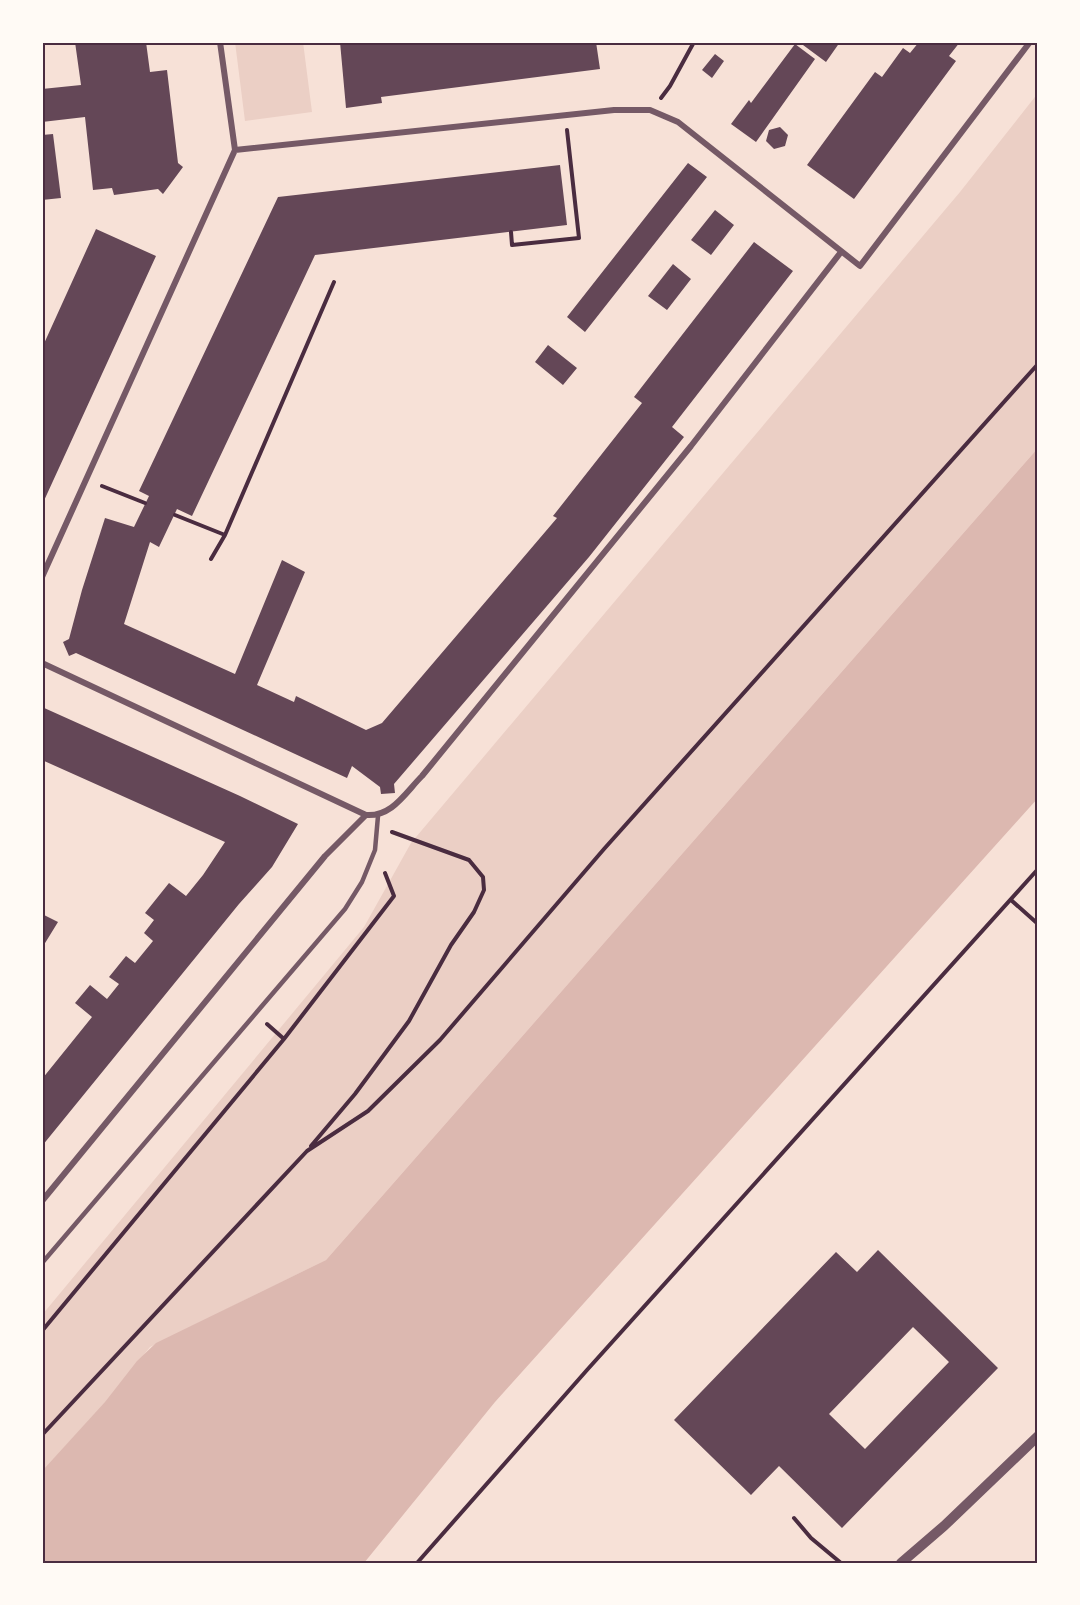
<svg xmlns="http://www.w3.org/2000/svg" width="1080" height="1605" font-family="Signika,sans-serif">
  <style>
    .green { fill: #ebcfc5 }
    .water { fill: #dcb8b0 }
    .building { fill: #644757; fill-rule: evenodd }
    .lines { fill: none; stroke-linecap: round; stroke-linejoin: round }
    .path { stroke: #4a2c40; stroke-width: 4 }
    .service { stroke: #755966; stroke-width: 4.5 }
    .minor { stroke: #755966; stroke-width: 6 }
    .tertiary { stroke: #755966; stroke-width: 10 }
    .neatline { fill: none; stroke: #4a2c40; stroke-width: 2 }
  </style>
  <rect width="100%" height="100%" fill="#f7e1d7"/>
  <path class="green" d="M 235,42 L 303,42 L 312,112 L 245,121 Z
    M 1038,93 L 1038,448 L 326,1260 L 150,1347 L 105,1403 L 42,1471 L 42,1315 L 364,927 L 411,843 L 960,192 Z"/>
  <path class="water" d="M 1038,448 L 1038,798 L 495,1402 L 364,1563 L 42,1563 L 42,1471 L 105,1402 L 137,1361 L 156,1343 L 326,1260 Z"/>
  <path class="building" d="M 75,42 L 146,42 L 150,72 L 167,70 L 178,163 L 183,167 L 163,194 L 158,189 L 114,195 L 112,188 L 93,190 L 85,117 L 42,122 L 42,89 L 81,85 Z
    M 340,42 L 596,42 L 600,69 L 381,97 L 382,103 L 346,108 Z
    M 806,42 L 840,42 L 826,62 L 803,45 Z
    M 919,42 L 960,42 L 949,56 L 956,61 L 854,199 L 807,165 L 875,72 L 882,77 L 903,48 L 910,53 Z
    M 795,44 L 815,59 L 756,142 L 731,124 L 749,100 L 751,103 Z
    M 715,54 L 724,61 L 712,78 L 702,70 Z
    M 780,127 L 788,135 L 785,146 L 774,149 L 766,141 L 769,130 Z
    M 53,134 L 61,198 L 42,200 L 42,135 Z
    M 688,163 L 707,177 L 585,332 L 567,317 Z
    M 560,165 L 567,225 L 315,255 L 192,516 L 177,509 L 159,547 L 150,542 L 124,624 L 235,674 L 282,560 L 305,572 L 257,685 L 294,702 L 296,696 L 366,730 L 382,723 L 557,518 L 553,516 L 642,403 L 634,397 L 754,242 L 793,271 L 672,427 L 684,437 L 589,557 L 394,784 L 395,793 L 381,794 L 380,787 L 352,766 L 347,778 L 76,653 L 69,656 L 63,642 L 69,639 L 82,590 L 105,518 L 134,527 L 149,496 L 139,491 L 278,197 Z
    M 715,210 L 734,225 L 711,255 L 691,240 Z
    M 96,229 L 156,256 L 42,505 L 42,348 Z
    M 673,264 L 691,279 L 667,310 L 648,296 Z
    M 548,345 L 577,368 L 563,385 L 535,362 Z
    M 42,707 L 240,796 L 298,824 L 272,867 L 239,904 L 42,1146 L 42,1079 L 92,1017 L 75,1003 L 90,985 L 107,999 L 119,984 L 109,977 L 126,956 L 135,963 L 153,941 L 144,933 L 154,920 L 145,913 L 169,883 L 186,896 L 203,875 L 225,842 L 42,760 Z
    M 42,914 L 58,922 L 42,948 Z
    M 878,1250 L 998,1368 L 842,1528 L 779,1466 L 751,1495 L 674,1420 L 836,1252 L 857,1272 ZM 913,1327 L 949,1362 L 865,1449 L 829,1414 Z"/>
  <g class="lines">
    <path class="path" d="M 661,98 L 670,86 L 694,42
      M 511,232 L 512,245 L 579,238 L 567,130
      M 102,486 L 145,503
      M 175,515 L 225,535 L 334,282
      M 211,559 L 225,535
      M 1011,900 L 1038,924
      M 267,1024 L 284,1039
      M 311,1146 L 355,1094 L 409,1021 L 451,945 L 474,912 L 484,890 L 483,877 L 469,860 L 392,832
      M 42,1331 L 284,1039 L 394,896 L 385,873
      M 42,1435 L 307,1151 L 368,1111 L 440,1040 L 604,849 L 1038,364
      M 794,1518 L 811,1538 L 841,1563
      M 417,1563 L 587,1370 L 1038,869"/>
    <path class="service" d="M 42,1263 L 345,909 L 362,882 L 375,850 L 378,816"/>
    <path class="minor" d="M 220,42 L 235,150
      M 235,150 L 614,110 L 650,110 L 678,122 L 860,266 L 1030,42
      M 42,577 L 235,150
      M 42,663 L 366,815 C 392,817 405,793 422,776 L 691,446 L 841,252
      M 42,1201 L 325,856 L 366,815"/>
    <path class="tertiary" d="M 901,1563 L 944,1526 L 1038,1436"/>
  </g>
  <rect width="1080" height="1605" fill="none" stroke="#fffaf5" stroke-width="87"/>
  <rect x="44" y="44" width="992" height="1518" class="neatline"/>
</svg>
